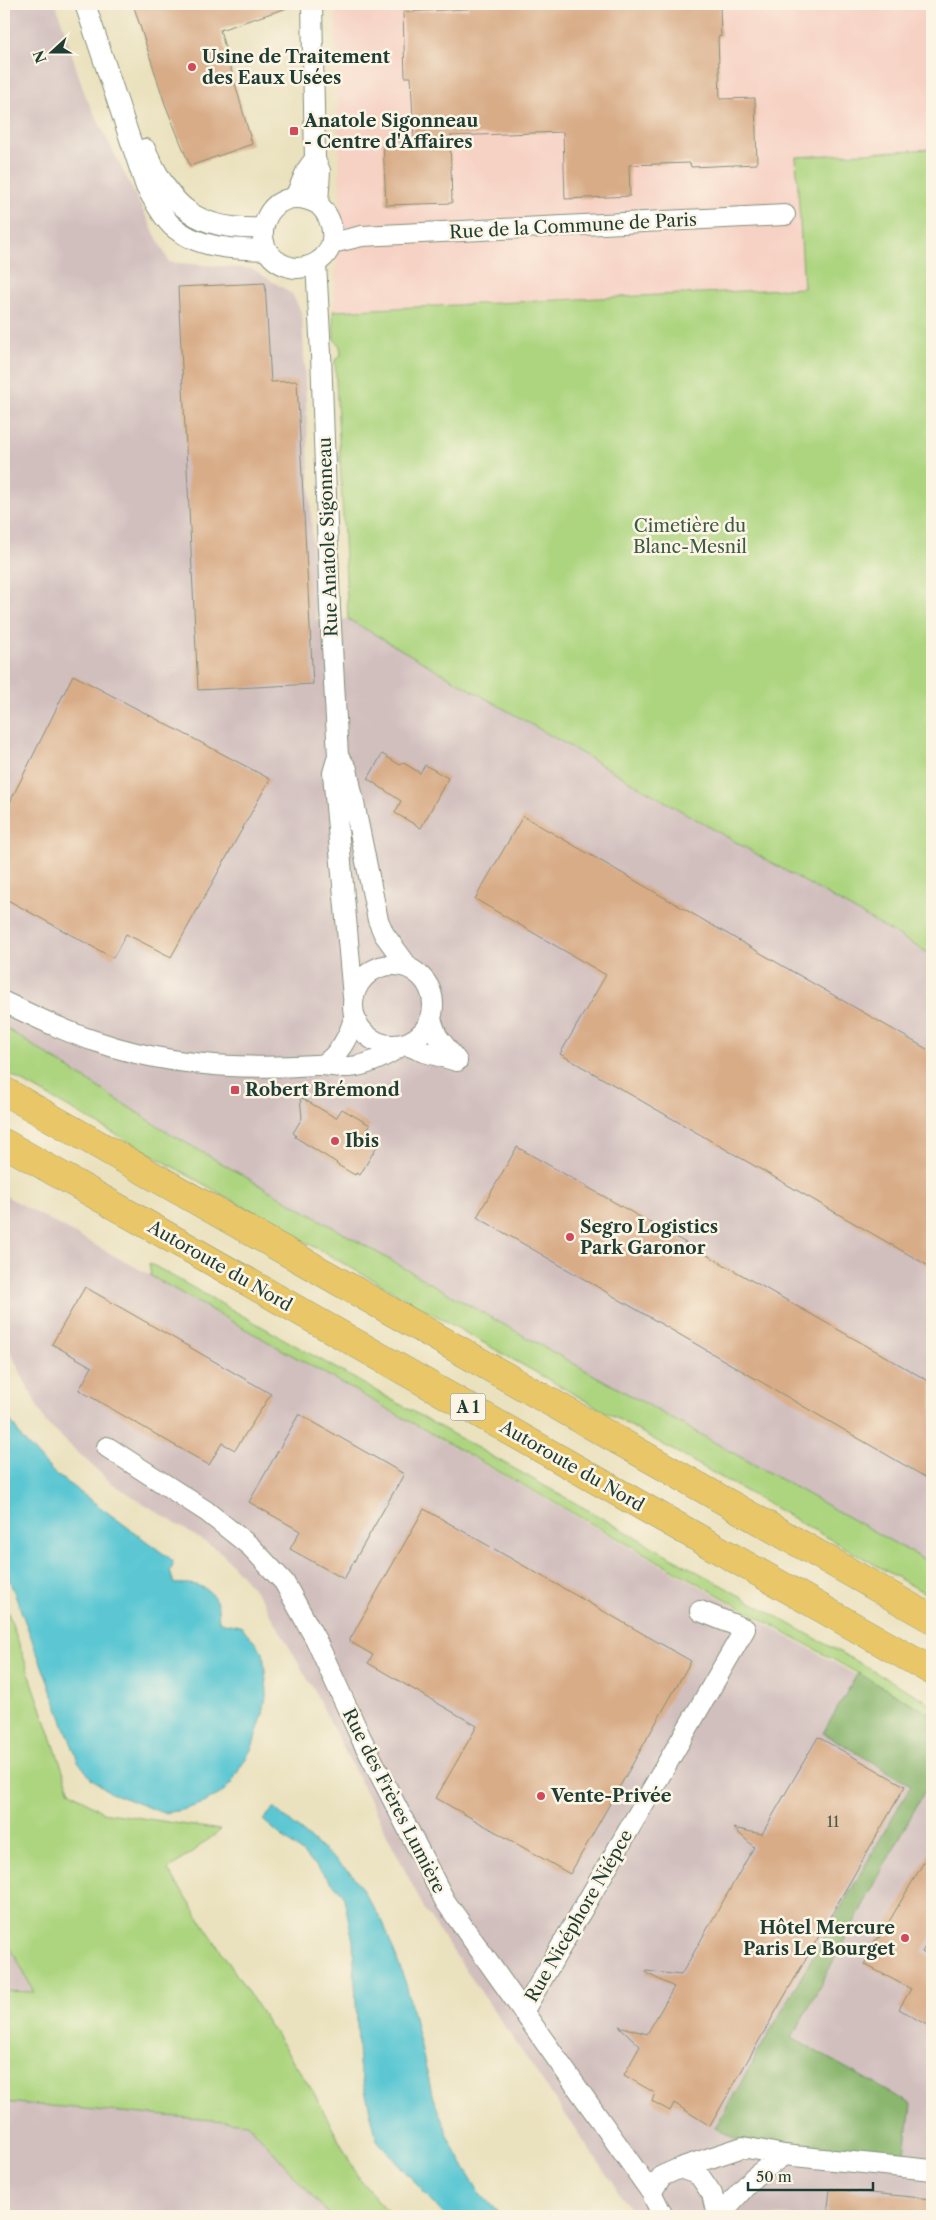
<svg xmlns="http://www.w3.org/2000/svg" width="936" height="2220" font-family="'Libre Caslon Text',serif">
  <style>
    .built { fill: #f6d2c4 }
    .industrial { fill: #d1bfbe }
    .green { fill: #add580; stroke: #66895a }
    .forest { fill: #8ab66e; stroke: #547a51 }
    .water { fill: #5bc7d3; stroke: #3d8284 }
    .building { fill: #d8ac87 }
    .lines { fill: none; stroke-linecap: round; stroke-linejoin: round }
    .minor-casing { stroke: #848f79; stroke-width: 22 }
    .highway-casing { stroke: #848f79; stroke-width: 29 }
    .minor { stroke: #fff; stroke-width: 20 }
    .highway { stroke: #e9c769; stroke-width: 28 }
    .poi-dot { fill: #d1495b; stroke: #fcf5e5; stroke-width: 2 }
    .labels { text-anchor: middle; stroke-width: 5; stroke-linejoin: round; paint-order: stroke }
    .number-label { font-size: 15px; fill: #4d5949 }
    .shield { fill: #fcf5e5; stroke: #617469; stroke-width: 1 }
    .shield-label { font-size: 16px; font-weight: bold; fill: #1f3d34 }
    .poi-label { font-size: 18px; font-weight: bold; fill: #1f3d34; stroke: #fcf5e5; text-anchor: start }
    .street-label { font-size: 18px; fill: #1f3d34; stroke: #fcf5e5 }
    .park-label { font-size: 18px; fill: #3b5b43; stroke: #fcf5e5 }
  </style>
  <rect width="100%" height="100%" fill="#fcf5e5"/>
  <filter id="ink" filterUnits="userSpaceOnUse"><feTurbulence type="fractalNoise" baseFrequency=".02" numOctaves="2"/><feDisplacementMap in="SourceGraphic" scale="10" xChannelSelector="R" yChannelSelector="G"/><feConvolveMatrix kernelMatrix="1 2 1 2 8 2 1 2 1" color-interpolation-filters="sRGB"/></filter>
  <filter id="wash" filterUnits="userSpaceOnUse"><feTurbulence type="fractalNoise" baseFrequency=".0096" numOctaves="4" result="noise"/><feDisplacementMap in="SourceGraphic" scale="20" xChannelSelector="R" yChannelSelector="G"/><feGaussianBlur stdDeviation="1.12" result="paint"/><feColorMatrix in="noise" values="0 0 0 0 0 0 0 0 0 0 0 0 0 0 0 0 0 1.4 0 .05"/><feComposite in="paint" operator="in"/></filter>
  <g filter="url(#wash)">
    <rect width="100%" height="100%" fill="#eae1be"/>
    <path class="built" d="M 335,4 L 932,4 L 932,149 L 796,157 L 804,288 L 333,311 L 340,206 Z"/>
    <path class="industrial" d="M 4,4 L 56,4 L 85,95 L 169,262 L 253,269 L 292,294 L 302,313 L 316,620 L 348,619 L 932,955 L 932,1592 L 4,1061 Z
      M 4,1195 L 146,1273 L 932,1718 L 932,2216 L 635,2216 L 426,1912 L 315,1692 L 262,1599 L 222,1553 L 110,1482 L 45,1422 L 4,1339 Z
      M 4,1639 L 70,1791 L 314,2093 L 359,2179 L 392,2216 L 4,2216 Z"/>
    <path class="green" d="M 932,149 L 932,955 L 348,619 L 335,360 L 341,355 L 340,346 L 334,339 L 333,311 L 804,288 L 796,157 Z
      M 4,1027 L 169,1133 L 458,1299 L 932,1564 L 932,1597 L 4,1071 Z
      M 149,1263 L 932,1704 L 932,1715 L 151,1276 Z
      M 4,1601 L 70,1791 L 102,1812 L 221,1830 L 168,1870 L 314,2093 L 359,2179 L 392,2216 L 330,2216 L 248,2123 L 4,2102 L 4,1991 L 34,1992 L 4,1935 Z"/>
    <path class="forest" d="M 858,1673 L 932,1715 L 932,1796 L 924,1792 L 792,2038 L 911,2104 L 904,2161 L 737,2140 L 715,2128 L 911,1785 L 823,1733 Z"/>
    <path class="water" d="M 4,1410 L 23,1440 L 54,1473 L 172,1560 L 173,1566 L 170,1571 L 174,1584 C 191,1583 208,1584 216,1601 C 219,1606 218,1615 219,1621 L 223,1623 L 241,1626 L 263,1652 L 267,1691 L 263,1714 L 252,1748 L 230,1785 L 220,1794 L 204,1803 L 182,1810 L 163,1813 L 111,1793 L 91,1778 L 78,1761 L 4,1566 Z
      M 274,1808 L 353,1875 L 383,1922 L 406,1984 L 433,2098 L 454,2149 L 479,2192 L 501,2216 L 445,2216 L 377,2140 L 359,2065 L 353,1941 L 343,1894 L 310,1860 L 263,1820 Z"/>
    <g id="blocks">
      <path class="building" d="M 133,4 L 292,4 L 293,6 L 220,30 L 252,144 L 190,166 L 165,104 Z
        M 468,4 L 720,4 L 721,36 L 718,37 L 720,99 L 755,98 L 757,164 L 691,167 L 690,163 L 629,165 L 630,196 L 565,199 L 563,132 L 450,136 L 452,203 L 386,205 L 383,142 L 414,141 L 411,77 L 405,77 L 403,12 L 468,9 Z
        M 265,283 L 271,382 L 297,381 L 313,684 L 198,690 L 178,287 Z
        M 73,675 L 270,779 L 171,957 L 126,934 L 113,958 L 4,898 L 4,814 Z
        M 382,754 L 400,765 L 402,762 L 420,773 L 425,765 L 448,778 L 421,828 L 395,813 L 401,801 L 368,779 Z
        M 523,816 L 932,1052 L 932,1268 L 560,1054 L 606,975 L 475,899 Z
        M 300,1097 L 336,1118 L 342,1109 L 370,1125 L 364,1136 L 376,1143 L 375,1145 L 377,1146 L 360,1175 L 356,1173 L 355,1175 L 336,1164 L 337,1163 L 295,1137 L 296,1135 L 293,1133 L 302,1118 Z
        M 517,1147 L 932,1383 L 932,1481 L 477,1217 Z
        M 85,1287 L 271,1394 L 235,1450 L 222,1443 L 209,1465 L 79,1390 L 92,1367 L 52,1344 Z
        M 299,1414 L 404,1474 L 344,1579 L 290,1549 L 300,1531 L 249,1502 Z
        M 424,1509 L 691,1661 L 570,1874 L 436,1798 L 477,1726 L 368,1663 L 373,1655 L 349,1641 Z
        M 818,1737 L 905,1786 L 710,2126 L 674,2103 L 670,2111 L 652,2101 L 655,2093 L 624,2075 L 640,2046 L 619,2026 L 647,2034 L 674,1987 L 646,1973 L 646,1971 L 681,1975 L 754,1847 L 733,1828 L 762,1834 Z
        M 932,1848 L 932,1935 L 922,1952 L 932,1958 L 932,2028 L 899,2009 L 911,1989 L 864,1964 L 874,1948 L 872,1946 L 877,1938 L 880,1937 Z
        M 830,2189 L 932,2199 L 932,2216 L 827,2216 Z"/>
    </g>
  </g>
  <g filter="url(#ink)">
    <use href="#blocks" fill-opacity="0" stroke="#848f79" stroke-width="1"/>
    <g class="lines">
      <defs>
        <path id="minor" d="M 85,4 L 146,187 C 154,200 161,215 172,226 C 198,249 235,249 267,250
          M 312,4 L 315,160 L 320,171 L 318,204 C 335,220 340,249 316,263 C 308,267 298,269 290,267 C 239,253 267,176 318,204
          M 145,149 C 172,207 195,231 263,228
          M 294,198 C 302,186 304,169 315,160
          M 332,243 L 362,236 L 785,215
          M 316,263 L 321,354 L 330,609 L 338,756 L 333,773 L 353,997
          M 338,756 L 347,769 L 378,920 L 384,934 L 409,968
          M353 1005a40 40 0 1 1 80 0a40 40 0 1 1-80 0Z
          M 4,1002 C 34,1016 65,1032 98,1042 C 168,1066 242,1070 315,1065 C 327,1064 338,1068 349,1067 C 369,1066 388,1055 404,1044
          M 404,1044 L 424,1052 L 457,1061 L 437,1036 L 431,1019
          M 323,1065 C 339,1054 349,1037 354,1018
          M 107,1447 L 206,1511 L 250,1546 L 284,1582 L 316,1640 L 361,1738 L 445,1901 L 651,2192
          M 523,2012 L 745,1629 L 700,1611
          M 680,2168 L 743,2147 L 784,2155 L 932,2170
          M 663,2216 L 651,2192 L 662,2176 L 680,2168 L 699,2175 L 712,2194 L 717,2216
          M 719,2216 L 754,2177 L 784,2155"/>
        <path id="highway" d="M 4,1091 L 932,1619
          M 4,1143 L 932,1671"/>
      </defs>
      <use href="#minor" class="minor-casing"/>
      <use href="#highway" class="highway-casing"/>
      <use href="#minor" class="minor"/>
      <use href="#highway" class="highway"/>
    </g>
  </g>
  <g class="poi-dot">
    <circle cx="192" cy="67" r="5"/>
    <rect x="289" y="126" width="10" height="10" rx="2.5"/>
    <rect x="230" y="1085" width="10" height="10" rx="2.5"/>
    <circle cx="335" cy="1141" r="5"/>
    <circle cx="570" cy="1237" r="5"/>
    <circle cx="541" cy="1796" r="5"/>
    <circle cx="905" cy="1938" r="5"/>
  </g>
  <g class="labels">
    <g class="number-label">
      <text x="833" y="1827">11</text>
    </g>
    <rect class="shield" x="450.5" y="1393.5" width="35" height="27" rx="4"/>
    <g class="shield-label">
      <text x="468" y="1413">A 1</text>
    </g>
    <g class="poi-label">
      <text x="202" y="63">Usine de Traitement<tspan x="202" dy="21">des Eaux Usées</tspan></text>
      <text x="304" y="127">Anatole Sigonneau<tspan x="304" dy="21">- Centre d'Affaires</tspan></text>
      <text x="245" y="1096">Robert Brémond</text>
      <text x="345" y="1147">Ibis</text>
      <text x="580" y="1233">Segro Logistics<tspan x="580" dy="21">Park Garonor</tspan></text>
      <text x="551" y="1802">Vente-Privée</text>
      <text x="895" y="1934" text-anchor="end">Hôtel Mercure<tspan x="895" dy="21">Paris Le Bourget</tspan></text>
    </g>
    <g class="street-label">
      <text transform="translate(573 226) rotate(-3)" y="6">Rue de la Commune de Paris</text>
      <text transform="translate(328 537) rotate(-92)" y="6">Rue Anatole Sigonneau</text>
      <text transform="translate(220 1266) rotate(30)" y="6">Autoroute du Nord</text>
      <text transform="translate(572 1466) rotate(30)" y="6">Autoroute du Nord</text>
      <text transform="translate(394 1801) rotate(63)" y="6">Rue des Frères Lumière</text>
      <text transform="translate(579 1916) rotate(-60)" y="6">Rue Nicéphore Niépce</text>
    </g>
    <g class="park-label">
      <text x="690" y="532">Cimetière du<tspan x="690" dy="21">Blanc-Mesnil</tspan></text>
    </g>
  </g>
  <rect width="936" height="2220" fill="none" stroke="#fcf5e5" stroke-width="20"/>
  <g transform="translate(52 52) rotate(249)" stroke="#fcf5e5" stroke-width="4" paint-order="stroke">
  <path d="M0-4L9 19L0 12L-9 19Z" fill="#1f3d34"/>
  <text y="-8" font-size="14" font-weight="bold" text-anchor="middle" fill="#1f3d34">N</text>
  </g>
  <path d="M748 2182v8h125v-8" fill="none" stroke="#1f3d34" stroke-width="2.5"/>
  <text x="756" y="2182" font-size="15" fill="#1f3d34" stroke="#fcf5e5" stroke-width="4" paint-order="stroke">50 m</text>
</svg>
